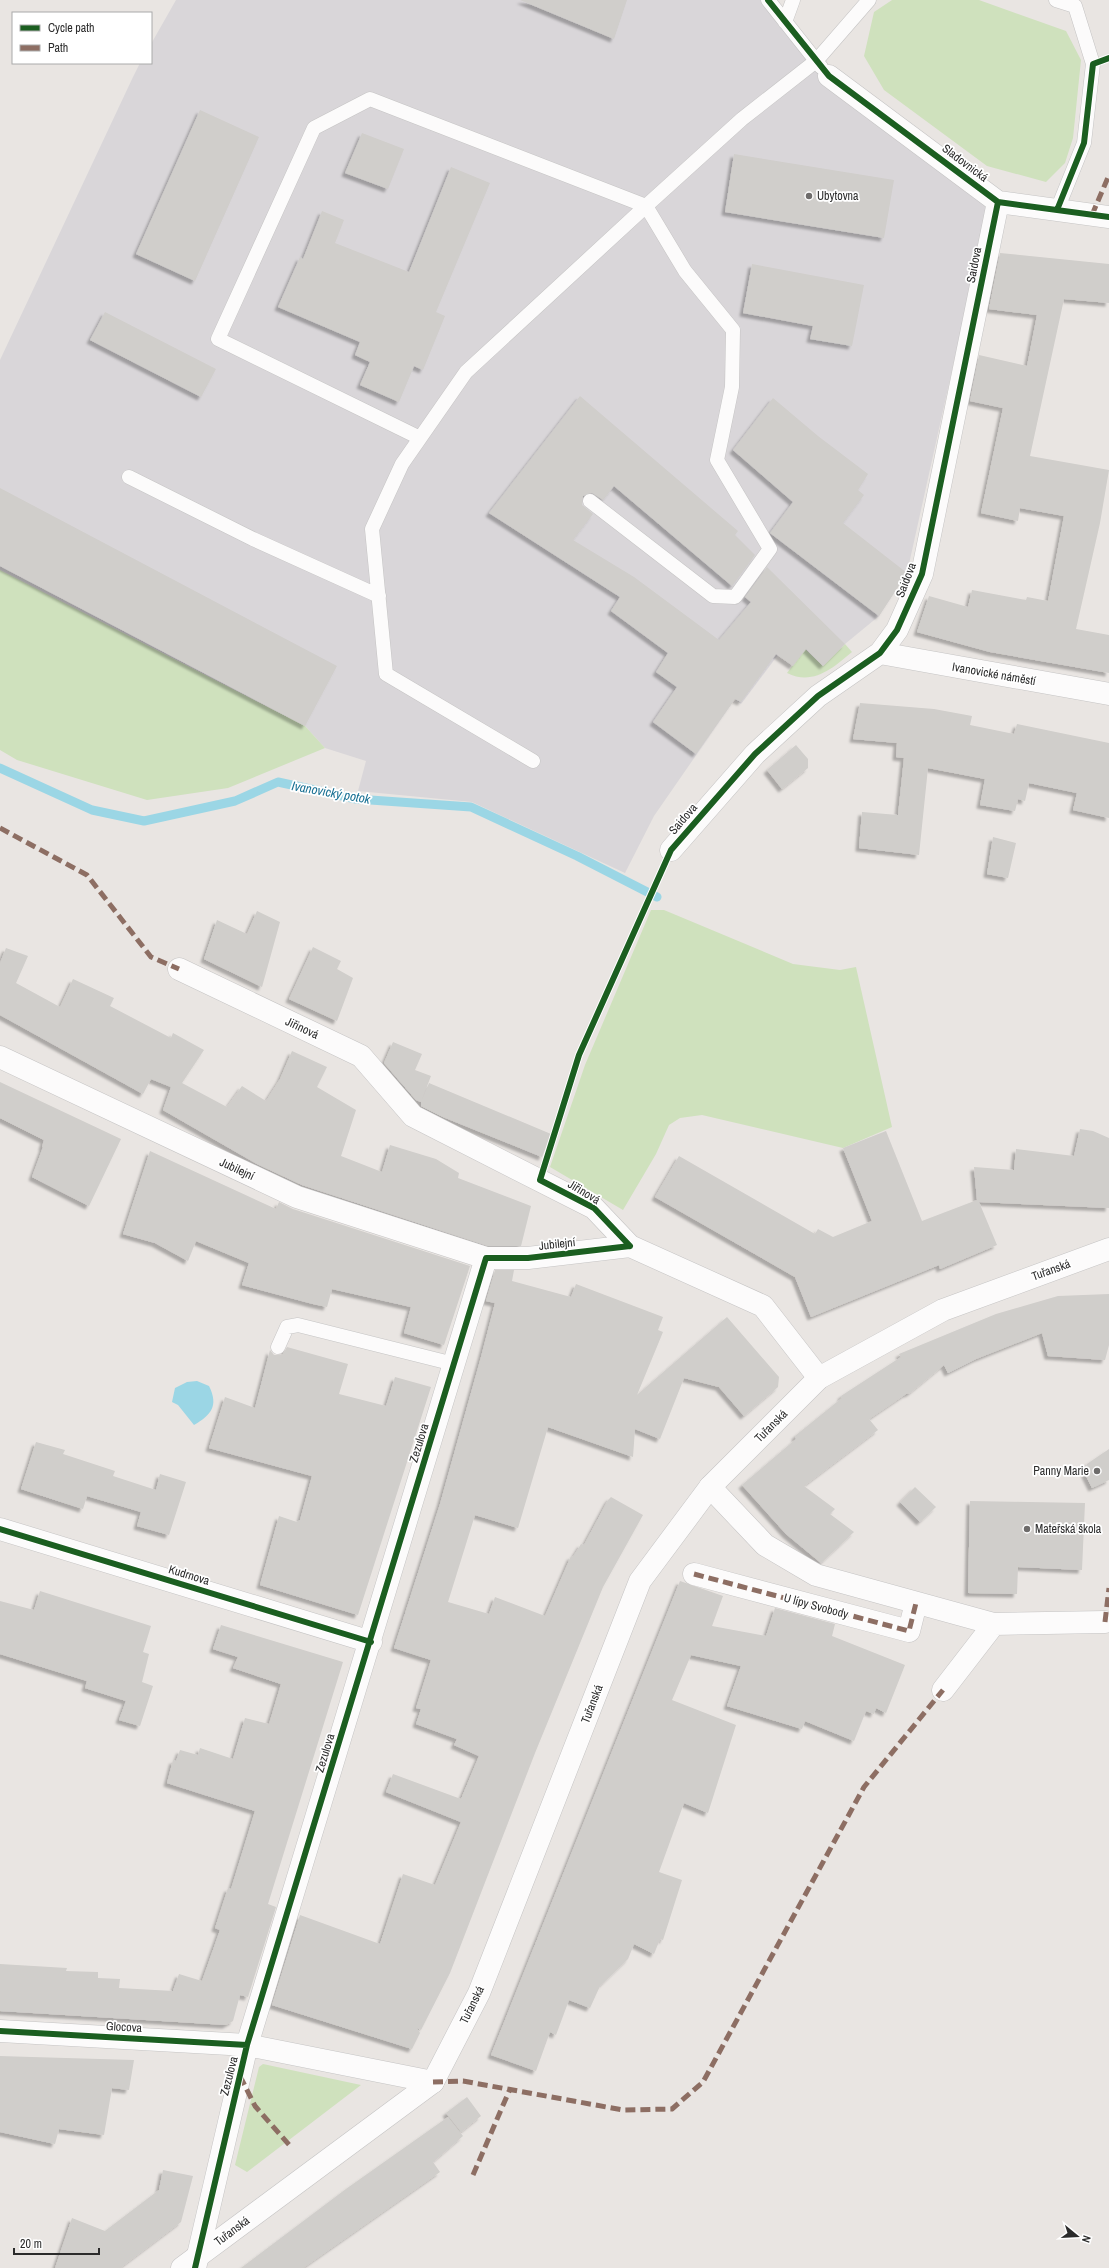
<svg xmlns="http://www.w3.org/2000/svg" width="1109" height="2268" font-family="'Archivo Narrow',sans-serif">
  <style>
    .industrial { fill: #d9d6d9 }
    .green { fill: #cfe1bd }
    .water { fill: #9bd6e5 }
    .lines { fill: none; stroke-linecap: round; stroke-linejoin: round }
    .stream { stroke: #9bd6e5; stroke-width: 9 }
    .building { fill: #d0cecb; filter: url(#shadow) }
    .lane-casing { stroke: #c5c4c4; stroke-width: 15 }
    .street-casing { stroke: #c5c4c4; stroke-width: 23 }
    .secondary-casing { stroke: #c5c4c4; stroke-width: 23 }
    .lane { stroke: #fcfbfb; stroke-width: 14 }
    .street { stroke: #fcfbfb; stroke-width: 22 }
    .secondary { stroke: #fcfbfb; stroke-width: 22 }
    .quiet { stroke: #8d6e63; stroke-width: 5; stroke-dasharray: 10 5; stroke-linecap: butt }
    .cycleway-casing { stroke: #fff; stroke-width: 8 }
    .cycleway { stroke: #1b5e20; stroke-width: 6 }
    .poi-dot { fill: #6e6c6b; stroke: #fff; stroke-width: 1.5 }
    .labels { text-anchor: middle; stroke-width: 3.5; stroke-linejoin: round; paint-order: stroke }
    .street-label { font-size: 12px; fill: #2b2b2b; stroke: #fff }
    .poi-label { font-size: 12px; fill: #2b2b2b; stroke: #fff; text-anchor: start }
    .water-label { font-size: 13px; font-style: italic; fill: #187093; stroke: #fff }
  </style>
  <defs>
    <filter id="shadow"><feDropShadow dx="-3.5" dy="3.5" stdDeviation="1" flood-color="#0004"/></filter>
  </defs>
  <rect width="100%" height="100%" fill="#e9e5e2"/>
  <path class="industrial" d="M 176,0 L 768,0 L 829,76 L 988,208 L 907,573 L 879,616 L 845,644 L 823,666 L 809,652 L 793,666 L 778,655 L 741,704 L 735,699 L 654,816 L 625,873 L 472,802 L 358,791 L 366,761 L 325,748 L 305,726 L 0,570 L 0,360 L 133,77 L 140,63 L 151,63 L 151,44 Z"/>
  <path class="green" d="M 892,0 L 979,0 L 1066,31 L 1081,60 L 1073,138 L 1065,163 L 1046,182 L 987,166 L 884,90 L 864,56 L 874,12 Z
    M 0,570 L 305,726 L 325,748 L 228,788 L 147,800 L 17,760 L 0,750 Z
    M 845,644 L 852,652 C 833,668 813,686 787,673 L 805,649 L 823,666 Z
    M 651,910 L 664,910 L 793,964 L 840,970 L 856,967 L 892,1127 L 843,1148 L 702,1115 L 680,1118 L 669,1125 L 656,1154 L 623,1210 L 550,1167 L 585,1065 Z
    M 263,2064 L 361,2085 L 247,2172 L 235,2165 L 259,2067 Z"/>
  <path class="water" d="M 197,1381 L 209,1386 C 219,1406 211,1415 194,1425 L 178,1405 L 172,1402 L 175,1388 L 187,1382 Z"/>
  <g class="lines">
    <path class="stream" d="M 0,768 L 92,810 L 144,821 L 235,801 L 278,782 L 356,799 L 471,807 L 577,856 L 657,897"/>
  </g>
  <path class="building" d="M 520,0 L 627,0 L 614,39 Z
    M 200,110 L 259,137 L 195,281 L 136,254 Z
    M 362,133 L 404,149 L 388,189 L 345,173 Z
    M 734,154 L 894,180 L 884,238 L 725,212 Z
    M 451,167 L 490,183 L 436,312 L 445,316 L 423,370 L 414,366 L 399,402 L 360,385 L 370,362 L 355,355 L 360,342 L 278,307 L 300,257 L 303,259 L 322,211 L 344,220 L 335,243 L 409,272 Z
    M 1000,253 L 1109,264 L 1109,303 L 1064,299 L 1030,456 L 1109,470 L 1100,523 L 1076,629 L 1109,635 L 1109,673 L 990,652 L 917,632 L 929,596 L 968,607 L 972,590 L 1026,600 L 1027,597 L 1048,601 L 1064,516 L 1020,508 L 1018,521 L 981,513 L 1003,408 L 970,401 L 979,355 L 1027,366 L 1037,315 L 989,309 Z
    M 752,264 L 864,285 L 852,346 L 810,339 L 813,326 L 743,313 Z
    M 105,312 L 216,369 L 201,397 L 90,340 Z
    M 580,396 L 738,531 L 735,535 L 755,555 L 732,586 L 614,486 L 603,500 L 592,493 L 583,496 L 582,505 L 593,514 L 573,540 L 634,577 L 719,640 L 751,602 L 745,597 L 767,567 L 845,644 L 823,666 L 806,649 L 793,666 L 776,654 L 741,702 L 735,699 L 696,754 L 653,722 L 677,687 L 656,672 L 668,653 L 611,611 L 620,597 L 489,513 Z
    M 773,398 L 818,436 L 868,474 L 858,490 L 864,495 L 843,523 L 907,573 L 879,616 L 770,533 L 793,502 L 733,450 Z
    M 0,488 L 337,666 L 305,726 L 0,566 Z
    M 860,703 L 934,709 L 972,716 L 970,725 L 1014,734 L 1017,724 L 1109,743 L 1109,818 L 1073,810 L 1077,793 L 1029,783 L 1025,801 L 1018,799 L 1015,811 L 980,805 L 985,779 L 928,768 L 919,855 L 859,848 L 862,812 L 898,815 L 904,758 L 896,757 L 897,743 L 853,739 Z
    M 796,745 L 808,759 L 808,768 L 782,789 L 767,770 Z
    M 993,837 L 1016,843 L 1008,878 L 987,874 Z
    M 257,911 L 280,922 L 262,987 L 204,959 L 217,920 L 247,934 Z
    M 313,947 L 341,961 L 337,969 L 353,978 L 337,1021 L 289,999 Z
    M 6,948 L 28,956 L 16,983 L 60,1007 L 73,979 L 114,998 L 110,1006 L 171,1038 L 173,1033 L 204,1050 L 182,1083 L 227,1107 L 242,1086 L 266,1101 L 280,1079 L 292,1051 L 327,1067 L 317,1087 L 356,1110 L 341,1156 L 382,1172 L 390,1145 L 436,1159 L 459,1173 L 458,1178 L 531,1206 L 521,1246 L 488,1246 L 302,1185 L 257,1164 L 163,1110 L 171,1087 L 151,1079 L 143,1094 L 0,1015 L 0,963 Z
    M 393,1042 L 422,1054 L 415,1070 L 431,1076 L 422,1099 L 429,1083 L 551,1134 L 542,1157 L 443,1117 L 421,1106 L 421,1102 L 416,1100 L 384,1063 Z
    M 0,1082 L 121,1139 L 89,1206 L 32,1177 L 43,1147 L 42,1147 L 44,1140 L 0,1118 Z
    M 1080,1129 L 1093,1131 L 1109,1138 L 1109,1208 L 979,1202 L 997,1245 L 940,1269 L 939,1265 L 811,1317 L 795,1277 L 655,1197 L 679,1156 L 815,1234 L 818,1229 L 833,1237 L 872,1221 L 843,1148 L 886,1131 L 922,1221 L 977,1200 L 974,1167 L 1014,1170 L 1016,1149 L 1074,1156 Z
    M 150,1151 L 276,1209 L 279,1202 L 293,1209 L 470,1266 L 444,1345 L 404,1333 L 411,1307 L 332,1289 L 327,1307 L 313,1304 L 242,1285 L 249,1263 L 196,1241 L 188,1261 L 155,1243 L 123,1234 Z
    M 495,1270 L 514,1270 L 512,1281 L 571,1297 L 576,1284 L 663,1317 L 658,1330 L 663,1332 L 637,1395 L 727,1317 L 779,1377 L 778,1387 L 744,1416 L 719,1387 L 684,1378 L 660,1439 L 635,1429 L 633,1457 L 548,1427 L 518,1528 L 475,1515 L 448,1602 L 489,1614 L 495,1597 L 545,1616 L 571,1556 L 573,1557 L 581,1544 L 584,1545 L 608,1500 L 611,1497 L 643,1515 L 603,1587 L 535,1753 L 450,1973 L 421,2030 L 417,2028 L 420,2033 L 412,2049 L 272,2005 L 300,1915 L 380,1944 L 403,1874 L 435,1885 L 461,1822 L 386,1792 L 393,1774 L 461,1799 L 479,1756 L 454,1745 L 457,1739 L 416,1724 L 421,1709 L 416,1708 L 431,1660 L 394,1648 L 440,1504 L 481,1357 L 495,1303 L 486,1301 Z
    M 1109,1294 L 1109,1345 L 1105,1360 L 1048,1356 L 1042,1333 L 976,1359 L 948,1373 L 944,1365 L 910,1393 L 906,1394 L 869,1419 L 878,1430 L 804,1486 L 835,1509 L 830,1514 L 854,1532 L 821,1563 L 786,1534 L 742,1485 L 796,1439 L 795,1436 L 842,1398 L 841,1396 L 901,1357 L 899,1354 L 996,1314 L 1058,1296 Z
    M 287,1347 L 348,1364 L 339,1394 L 386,1406 L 395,1377 L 431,1387 L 358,1615 L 260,1585 L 279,1516 L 297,1522 L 300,1520 L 312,1476 L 209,1448 L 225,1397 L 255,1408 L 270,1350 L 274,1355 L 279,1355 L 283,1354 Z
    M 36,1442 L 65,1450 L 63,1454 L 115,1471 L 113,1476 L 156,1490 L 160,1474 L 186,1482 L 169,1535 L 137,1526 L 141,1512 L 87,1496 L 83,1509 L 21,1489 Z
    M 1109,1449 L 1109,1480 L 1092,1488 L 1085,1474 L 1087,1464 Z
    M 915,1487 L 936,1507 L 920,1522 L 900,1502 Z
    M 970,1501 L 1085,1503 L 1082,1570 L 1018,1567 L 1017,1594 L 968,1593 Z
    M 680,1581 L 723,1596 L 712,1626 L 766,1636 L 775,1608 L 835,1624 L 832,1636 L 905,1665 L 886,1713 L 876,1708 L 874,1714 L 866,1711 L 854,1741 L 805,1721 L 802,1729 L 727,1706 L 741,1666 L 691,1655 L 672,1700 L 736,1725 L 708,1813 L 684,1803 L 659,1872 L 682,1880 L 663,1940 L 660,1939 L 654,1954 L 634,1944 L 628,1959 L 600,1986 L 590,2008 L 569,2000 L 556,2035 L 550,2032 L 536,2071 L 491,2055 Z
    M 40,1591 L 151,1626 L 143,1652 L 149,1654 L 142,1682 L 153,1686 L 140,1726 L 119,1720 L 126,1701 L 85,1688 L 87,1681 L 0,1654 L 0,1601 L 34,1610 Z
    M 221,1625 L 343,1662 L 268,1904 L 276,1907 L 248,1997 L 240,1995 L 233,2021 L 226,2025 L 0,2011 L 0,1964 L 67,1968 L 66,1971 L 98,1972 L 98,1978 L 120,1979 L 119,1988 L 173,1991 L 179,1974 L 202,1981 L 220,1930 L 215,1928 L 228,1888 L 231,1889 L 255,1811 L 167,1783 L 173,1760 L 176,1761 L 180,1750 L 198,1755 L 200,1748 L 233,1759 L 245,1718 L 269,1724 L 281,1684 L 233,1668 L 238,1657 L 213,1649 Z
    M 0,2056 L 32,2057 L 134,2060 L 129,2090 L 112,2088 L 104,2135 L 59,2129 L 55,2144 L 0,2132 Z
    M 467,2097 L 481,2116 L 461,2132 L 446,2113 Z
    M 448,2117 L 463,2136 L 433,2162 L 440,2172 L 303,2268 L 241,2268 L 346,2189 Z
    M 163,2170 L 193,2176 L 181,2222 L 120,2268 L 55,2268 L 72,2218 L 105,2231 L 159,2190 Z"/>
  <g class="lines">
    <defs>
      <path id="lane" d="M 768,0 L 821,67
        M 1056,0 L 1075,6 L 1093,64 L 1084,143 L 1057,210
        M 785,22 L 793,0
        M 420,438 L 218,339 L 314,128 L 370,99 L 646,206 L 466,372 L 402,464 L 372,529 L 386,674 L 533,761
        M 129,477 L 253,539 L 379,596
        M 590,501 L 713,596 L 735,597 L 770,549 L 717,460 L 732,387 L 733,330 L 685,271 L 646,206 L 742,119 L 816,61 L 869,0
        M 278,1347 L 287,1327 L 298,1325 L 454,1364"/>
      <path id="street" d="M 829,76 L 998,202 L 1109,217
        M 880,653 L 1109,694
        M 671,850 L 755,754 L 818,696 L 880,653 L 897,630 L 922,574 L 998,202
        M 179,969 L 361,1056 L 413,1116 L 594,1208 L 630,1246
        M 0,1057 L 297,1197 L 486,1258 L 528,1258 L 630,1246 L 763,1306 L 819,1378
        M 710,1487 L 765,1545 L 816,1575 L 994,1624 L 1105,1622
        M 0,1529 L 371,1642
        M 694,1574 L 909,1631 L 916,1603
        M 943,1690 L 994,1624
        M 0,2031 L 247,2045 L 433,2082
        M 195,2268 L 247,2045 L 486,1258"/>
      <path id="secondary" d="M 182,2268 L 433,2082 L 479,1993 L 640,1581 L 710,1487 L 819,1378 L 943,1310 L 1109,1249"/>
    </defs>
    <use href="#lane" class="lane-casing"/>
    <use href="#street" class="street-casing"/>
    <use href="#secondary" class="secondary-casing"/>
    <use href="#lane" class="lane"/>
    <use href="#street" class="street"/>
    <use href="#secondary" class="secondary"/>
    <path class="quiet" d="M 1092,215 L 1109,175
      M 0,828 L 87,875 L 151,957 L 179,969
      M 694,1574 L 909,1631 L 916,1603
      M 1105,1622 L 1109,1588
      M 240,2076 L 255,2106 L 291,2147
      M 433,2082 L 463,2081 L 623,2110 L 672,2109 L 703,2082 L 864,1787 L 943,1690
      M 473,2175 L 510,2089"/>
    <defs>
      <path id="cycleway" d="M 768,0 L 829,76 L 998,202 L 1109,217
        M 1057,210 L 1084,143 L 1093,64 L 1109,58
        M 630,1246 L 594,1208 L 540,1180 L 579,1055 L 671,850 L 755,754 L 818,696 L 880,653 L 897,630 L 922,574 L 998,202
        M 0,1529 L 371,1642
        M 0,2031 L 247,2045
        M 195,2268 L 247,2045 L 486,1258 L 528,1258 L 630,1246"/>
    </defs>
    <use href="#cycleway" class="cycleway-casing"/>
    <use href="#cycleway" class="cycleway"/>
  </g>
  <g class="poi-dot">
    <circle cx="809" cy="196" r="4"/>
    <circle cx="1097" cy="1471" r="4"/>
    <circle cx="1027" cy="1529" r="4"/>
  </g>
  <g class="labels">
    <g class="street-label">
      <text transform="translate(965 163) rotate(37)" y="4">Sladovnická</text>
      <text transform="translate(974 265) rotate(-79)" y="4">Saidova</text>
      <text transform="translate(906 580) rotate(-69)" y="4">Saidova</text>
      <text transform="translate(994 674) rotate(10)" y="4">Ivanovické náměstí</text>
      <text transform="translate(683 819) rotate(-49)" y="4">Saidova</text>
      <text transform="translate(302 1028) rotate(25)" y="4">Jiřinová</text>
      <text transform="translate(237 1169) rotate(25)" y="4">Jubilejní</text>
      <text transform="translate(584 1192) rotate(31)" y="4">Jiřinová</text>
      <text transform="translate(557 1244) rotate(-6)" y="4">Jubilejní</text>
      <text transform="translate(1051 1270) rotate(-20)" y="4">Tuřanská</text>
      <text transform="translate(771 1426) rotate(-45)" y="4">Tuřanská</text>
      <text transform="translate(419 1443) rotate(-73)" y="4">Zezulova</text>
      <text transform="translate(189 1575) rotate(17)" y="4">Kudrnova</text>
      <text transform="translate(816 1606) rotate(15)" y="4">U lípy Svobody</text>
      <text transform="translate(592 1704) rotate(-69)" y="4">Tuřanská</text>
      <text transform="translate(325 1753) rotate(-73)" y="4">Zezulova</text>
      <text transform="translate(472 2005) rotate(-64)" y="4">Tuřanská</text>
      <text transform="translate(124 2027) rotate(3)" y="4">Glocova</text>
      <text transform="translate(229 2076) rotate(-76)" y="4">Zezulova</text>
      <text transform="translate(232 2231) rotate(-37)" y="4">Tuřanská</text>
    </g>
    <g class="poi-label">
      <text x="817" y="200">Ubytovna</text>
      <text x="1089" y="1475" text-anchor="end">Panny Marie</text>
      <text x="1035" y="1533">Mateřská škola</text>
    </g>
    <g class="water-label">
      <text transform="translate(331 792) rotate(10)" y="5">Ivanovický potok</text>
    </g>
  </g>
  <rect x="12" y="12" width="140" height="52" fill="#ffffff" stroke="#aaaaaa"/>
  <rect x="20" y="25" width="20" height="6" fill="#1b5e20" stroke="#aaaaaa"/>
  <text x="48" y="32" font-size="12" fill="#2b2b2b">Cycle path</text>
  <rect x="20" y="45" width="20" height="6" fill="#8d6e63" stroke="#aaaaaa"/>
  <text x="48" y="52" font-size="12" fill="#2b2b2b">Path</text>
  <g transform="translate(1077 2236) rotate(108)" stroke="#ffffff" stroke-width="3" paint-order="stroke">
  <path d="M0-3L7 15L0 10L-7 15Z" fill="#2b2b2b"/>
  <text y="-6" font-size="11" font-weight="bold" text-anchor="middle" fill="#2b2b2b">N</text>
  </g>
  <path d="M14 2248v6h85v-6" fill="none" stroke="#2b2b2b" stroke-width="2"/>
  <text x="20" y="2248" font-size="12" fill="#2b2b2b" stroke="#ffffff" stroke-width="3" paint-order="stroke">20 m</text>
</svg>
